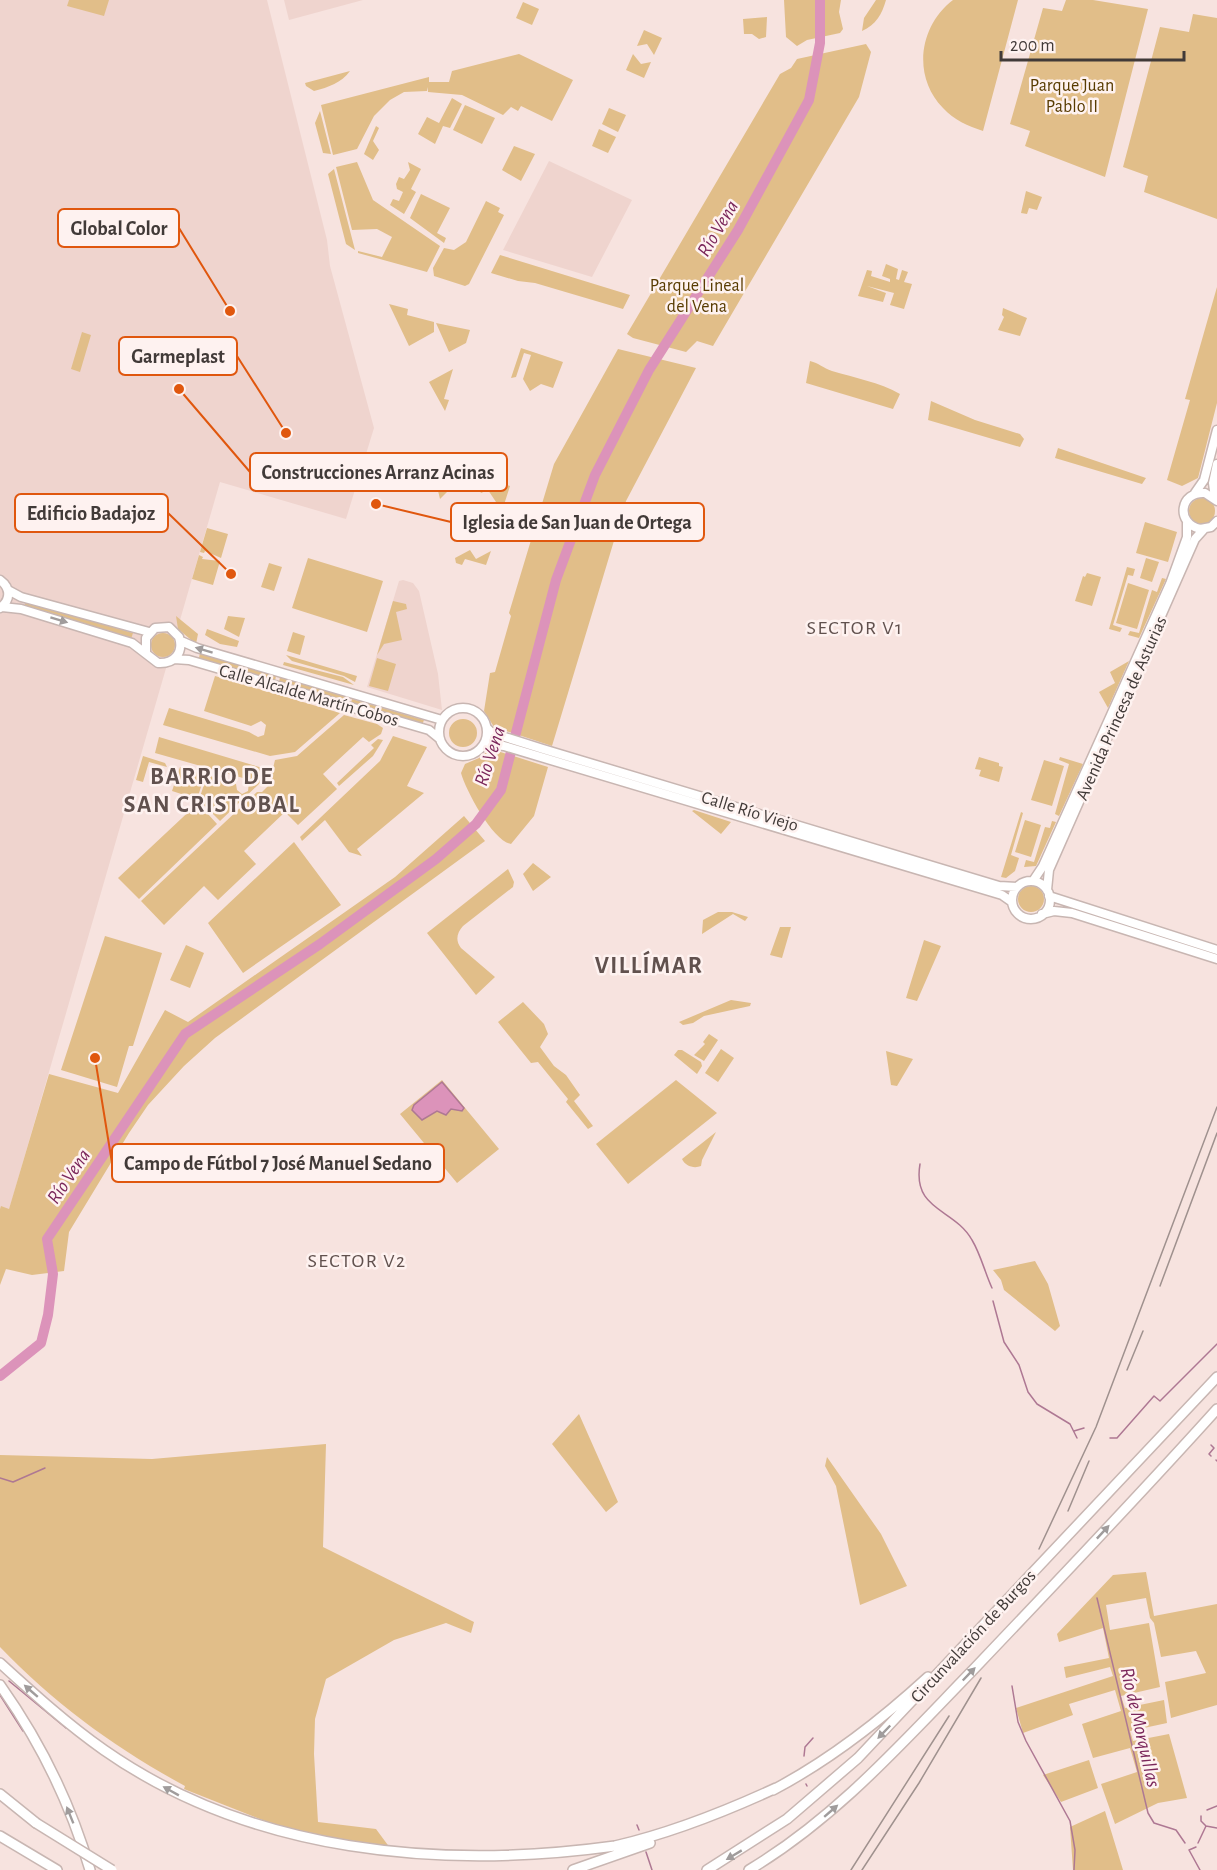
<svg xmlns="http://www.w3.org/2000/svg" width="1217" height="1870" font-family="'Alegreya Sans',sans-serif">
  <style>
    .built { fill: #efd4ce }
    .green { fill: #e1be89 }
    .water { fill: #dc93ba; stroke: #ae7893; stroke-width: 1.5 }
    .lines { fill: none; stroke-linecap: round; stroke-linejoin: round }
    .stream { stroke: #ae7893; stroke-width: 1.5 }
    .river { stroke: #dc93ba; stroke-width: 10 }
    .major-casing { stroke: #c8b6b2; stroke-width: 11 }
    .highway-casing { stroke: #c8b6b2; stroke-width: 12 }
    .major { stroke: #fff; stroke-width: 8 }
    .highway { stroke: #fff; stroke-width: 9 }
    .rail { stroke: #9f918e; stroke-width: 1.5 }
    .highway-bridge-casing { stroke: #c8b6b2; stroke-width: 12; stroke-linecap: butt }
    .highway-bridge { stroke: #fff; stroke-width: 9 }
    .oneway { fill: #a09c9c }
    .labels { text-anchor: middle; stroke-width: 5; stroke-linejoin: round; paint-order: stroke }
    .park-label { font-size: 18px; fill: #583b00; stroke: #fef2f0 }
    .street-label { font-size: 18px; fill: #413a38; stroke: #fef2f0 }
    .water-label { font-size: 20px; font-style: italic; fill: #7b275b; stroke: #fef2f0 }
    .neighbourhood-label { font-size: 20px; letter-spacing: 1.5px; fill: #61514e; stroke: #fef2f0 }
    .district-label { font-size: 24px; font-weight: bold; letter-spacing: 1.5px; fill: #61514e; stroke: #fef2f0 }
    .leader { fill: none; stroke: #e0570e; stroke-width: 2 }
    .callout-dot { fill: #e0570e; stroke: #fef2f0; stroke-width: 2 }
    .callout { fill: #fef2f0; stroke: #e0570e; stroke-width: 2 }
    .callout-label { font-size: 20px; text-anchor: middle; font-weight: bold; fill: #413a38 }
  </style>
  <rect width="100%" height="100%" fill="#f7e3df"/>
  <path class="built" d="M 0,0 L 267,0 L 327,240 L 330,266 L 374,428 L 346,519 L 220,482 L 9,1210 L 2,1207 L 0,1209 Z
    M 284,0 L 363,0 L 289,20 Z
    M 549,161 L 632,200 L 592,277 L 503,250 Z
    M 403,580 L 413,583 L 419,591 L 438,674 L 442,710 L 367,687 L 399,581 Z"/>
  <path class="green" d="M 69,0 L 109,0 L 104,16 L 67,6 Z
    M 784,0 L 841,0 L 839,12 L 843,29 L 840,33 L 807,40 L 797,46 L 786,37 Z
    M 876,0 L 886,0 C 882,14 876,25 862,31 L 864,18 Z
    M 953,0 L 1018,0 L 983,131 C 968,126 954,120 943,108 C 912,76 919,26 953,0 Z
    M 1066,0 L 1093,0 L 1148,9 L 1105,177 L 1025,146 L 1030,131 L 1010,124 L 1043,8 L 1062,11 Z
    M 523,2 L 539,9 L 532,25 L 516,18 Z
    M 1193,14 L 1217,18 L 1217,219 L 1144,192 L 1148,176 L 1123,167 L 1160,27 L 1189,32 Z
    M 767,17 L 766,37 L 759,39 L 752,34 L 744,34 L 743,19 Z
    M 644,30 L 662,38 L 654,55 L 647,44 L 637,46 Z
    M 866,44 L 871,52 L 859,97 L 713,346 L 697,341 L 686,352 L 633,338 L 627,334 L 780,74 L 791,68 L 797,59 Z
    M 519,54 L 573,80 L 552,121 L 521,106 L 518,111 L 511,107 L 503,115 L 462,95 L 428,92 L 428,87 L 427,91 L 404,92 L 390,100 L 374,116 L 357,149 L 333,155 L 321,105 L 429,77 L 429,82 L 449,82 L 452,71 Z
    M 633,54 L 641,64 L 651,62 L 644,78 L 626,70 Z
    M 350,71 C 341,83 329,87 314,91 L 306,86 L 305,83 Z
    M 452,98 L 462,104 L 450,128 L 443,126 L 435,144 L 418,134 L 427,117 L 439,123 Z
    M 465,105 L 495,118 L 482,144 L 453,130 Z
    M 609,108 L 626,115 L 618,132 L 602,124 Z
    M 320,111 L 331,154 L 323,153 L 315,123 Z
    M 376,126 L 379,128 L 373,141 L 379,150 L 373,160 L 364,154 Z
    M 599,129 L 616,137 L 608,153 L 592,146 Z
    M 514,146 L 535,154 L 521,181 L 502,170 Z
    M 357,162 L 373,200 L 440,246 L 427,272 L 358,253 L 358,251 L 382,257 L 392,237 L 377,229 L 352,230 L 336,167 Z
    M 408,162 L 421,169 L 411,189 L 416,192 L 404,214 L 390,205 L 393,199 L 399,201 L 403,192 L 397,189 L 396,184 L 399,177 L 404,179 L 410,170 Z
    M 334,169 L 355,250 L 346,244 L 328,174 Z
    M 1026,191 L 1042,197 L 1037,210 L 1029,208 L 1027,214 L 1021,213 Z
    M 421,194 L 450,208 L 437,233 L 446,238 L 444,243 L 410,218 Z
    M 486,201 L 500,208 L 498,212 L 504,215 L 469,284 L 465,286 L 434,276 L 433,268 L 444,248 L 454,250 L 466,242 Z
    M 500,255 L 630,295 L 623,309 L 535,283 L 518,281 L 491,273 Z
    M 886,264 L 898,269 L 896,279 L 899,280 L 902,270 L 908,272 L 904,282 L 912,284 L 904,309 L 890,305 L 894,293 L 867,286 L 886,293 L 883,302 L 858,296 L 867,270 L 872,271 L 871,276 L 890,282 L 890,279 L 882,276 Z
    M 1217,287 L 1217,403 L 1198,478 L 1182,486 L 1167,480 L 1190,400 L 1185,399 Z
    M 389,304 L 408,309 L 407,315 L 434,322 L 434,332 L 409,346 Z
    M 1003,308 L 1027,318 L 1020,336 L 998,330 L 1004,317 L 1002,315 Z
    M 436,323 L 470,330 L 466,343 L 449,352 Z
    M 82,332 L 91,335 L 80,372 L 71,369 Z
    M 521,348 L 563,362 L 553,388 L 541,384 L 530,391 L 523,379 L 531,355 L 524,353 L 516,377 L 511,378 Z
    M 618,349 L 696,368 L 626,501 L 552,746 L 494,727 L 484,711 L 490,673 L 495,672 L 511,616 L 509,613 L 554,464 Z
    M 810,361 C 819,363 823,368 832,371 C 855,378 879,382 900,394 L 893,409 L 806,383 Z
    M 453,369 L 444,399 L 449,400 L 445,411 L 429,382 Z
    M 931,401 L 975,420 L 1020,434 L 1024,439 L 1020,447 L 928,420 Z
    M 1058,448 L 1146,478 L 1142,484 L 1055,458 Z
    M 431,462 L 451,468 L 448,491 L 440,499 Z
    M 454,477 L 483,485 L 485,478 L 510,486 L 502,511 L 488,490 L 481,493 L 477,486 L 471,490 L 467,483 L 450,490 Z
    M1189 511a13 13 0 1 1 26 0a13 13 0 1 1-26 0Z
    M 1145,522 L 1177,532 L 1168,562 L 1136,553 Z
    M 207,528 L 228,534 L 221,558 L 205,551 L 204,553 L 200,552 Z
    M 470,550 L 476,559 L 491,551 L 486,565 L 465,559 L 462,565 L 456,563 L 455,558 Z
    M 199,555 L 203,557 L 202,559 L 220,561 L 213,585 L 192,579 Z
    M 308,558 L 383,581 L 367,632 L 292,608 Z
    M 1146,558 L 1159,562 L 1152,582 L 1140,578 Z
    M 269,563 L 282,567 L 274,591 L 261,587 Z
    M 1127,567 L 1135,569 L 1133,576 L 1128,575 L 1113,625 L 1122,628 L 1120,632 L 1109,629 Z
    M 1087,573 L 1101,577 L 1092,606 L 1075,601 L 1083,576 L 1085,577 Z
    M 1162,578 L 1166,579 L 1139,638 L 1128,635 L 1130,631 L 1139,633 L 1152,590 L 1157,592 Z
    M 1128,583 L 1149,590 L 1137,629 L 1116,623 Z
    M 393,601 L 406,604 L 407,609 L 396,612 L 402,640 L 384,644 L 377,655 Z
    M 26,602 L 133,633 L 131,639 L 24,607 Z
    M 176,616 L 198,634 L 196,644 L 178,629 Z
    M 228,616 L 245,618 L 239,637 L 224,629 Z
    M 207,629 L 239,641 L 237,647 L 220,644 L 205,635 Z
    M 293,632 L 305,636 L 300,655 L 287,651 Z
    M151 645a12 12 0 1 1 24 0a12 12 0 1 1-24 0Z
    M 200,653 L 276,676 L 275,681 L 199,658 Z
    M 286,655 L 357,676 L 355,682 L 344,676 L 292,661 Z
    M 377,658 L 396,664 L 388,691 L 369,686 Z
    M 1129,661 L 1108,708 L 1099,692 L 1115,683 L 1110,672 Z
    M 284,662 L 343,677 L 354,685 L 283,665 Z
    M 215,676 L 340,713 L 295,752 L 270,756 L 163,725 L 169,708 L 249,732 L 258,737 L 264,735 L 266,725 L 261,721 L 251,726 L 204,711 Z
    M 280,677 L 347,697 L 346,702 L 279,682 Z
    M 352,699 L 424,720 L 422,725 L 351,703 Z
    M 344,715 L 377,724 L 383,728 L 381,734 L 369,742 L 363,737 L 323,774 L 337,789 L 298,825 L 285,812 L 244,851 L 256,864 L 218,900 L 204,886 L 164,925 L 141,901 L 257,792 L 262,792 L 269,785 L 275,760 L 297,756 Z
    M449 733a14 14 0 1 1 28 0a14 14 0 1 1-28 0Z
    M 393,736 L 427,747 L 407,786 L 424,793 L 357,849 L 362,856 L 349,852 L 325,820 L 302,841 L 300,837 L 380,761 Z
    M 159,737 L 266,769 L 261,782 L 220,821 L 199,800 L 207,775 L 236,784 L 237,790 L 242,794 L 248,791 L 249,782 L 243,778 L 155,753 Z
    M 378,739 L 383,740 L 373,756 L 339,786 L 337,783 L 374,748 L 371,745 Z
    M 491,749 L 548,767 L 534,816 L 511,844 C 493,841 466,791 461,773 L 465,764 L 479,758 Z
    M 143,756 L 165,763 L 167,767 L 149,762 L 143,782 L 136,780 Z
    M 979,757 L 999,763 L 999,766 L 1003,767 L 999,782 L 979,776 L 981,770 L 975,769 Z
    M 1060,757 L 1083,764 L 1059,816 L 1055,814 L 1069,764 L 1059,760 Z
    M 1044,760 L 1064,766 L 1052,806 L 1031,800 Z
    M 180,767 L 205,775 L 197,799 L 172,791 Z
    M 198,803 L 217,824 L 139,899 L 118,878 Z
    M 694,810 L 731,822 L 721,834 L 692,811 Z
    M 1021,812 L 1023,813 L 1011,855 L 1019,858 L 1015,871 L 1006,878 L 1001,877 Z
    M 464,816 L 485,841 L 215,1038 L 184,1066 L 148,1105 L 129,1133 L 69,1232 L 64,1271 L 32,1275 L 6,1269 L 0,1285 L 0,1209 L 1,1206 L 9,1209 L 49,1074 L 118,1093 L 165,1010 L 188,1022 L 395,877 Z
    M 1025,820 L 1041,825 L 1031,857 L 1015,852 Z
    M 1052,821 L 1056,822 L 1036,866 L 1024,867 L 1026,860 L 1034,862 L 1045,827 L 1050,828 Z
    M 294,842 L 341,905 L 243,973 L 208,923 Z
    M 533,863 L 551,877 L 533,891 L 523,874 Z
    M 508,869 L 514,882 L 513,887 L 463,926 C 457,933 455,940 461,948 L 495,977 L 476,995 L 427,933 Z
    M1018 899a13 13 0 1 1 26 0a13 13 0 1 1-26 0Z
    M 718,912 L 732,912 L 748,917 L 745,921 L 733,914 L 702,934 L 703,920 Z
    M 780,927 L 791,927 L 782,958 L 770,955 Z
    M 105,936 L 162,953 L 133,1046 L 129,1046 L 117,1087 L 61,1070 Z
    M 924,940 L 941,946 L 917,1001 L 906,998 Z
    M 186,945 L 204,953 L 190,988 L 170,980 Z
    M 731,1000 L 751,1003 L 750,1006 L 704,1016 L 693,1023 L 683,1025 L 679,1022 Z
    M 523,1002 L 544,1024 L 548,1034 L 540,1047 L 554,1066 L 566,1075 L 580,1095 L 574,1101 L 593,1126 L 588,1129 L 566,1102 L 568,1099 L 538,1062 L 531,1063 L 498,1022 Z
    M 709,1034 L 718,1040 L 704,1061 L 694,1055 L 705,1044 L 703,1042 Z
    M 721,1049 L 734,1058 L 718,1082 L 705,1073 Z
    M 678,1050 L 682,1050 L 701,1062 L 702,1066 L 697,1074 L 674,1055 Z
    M 886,1051 L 913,1059 L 897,1086 L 891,1085 Z
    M 442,1080 L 499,1149 L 457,1183 L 400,1114 Z
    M 676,1080 L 717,1113 L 628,1184 L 596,1144 Z
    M 716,1132 L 702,1160 L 701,1166 C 694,1169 685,1166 682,1159 Z
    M 1035,1261 L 1048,1284 L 1060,1326 L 1055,1331 L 1004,1290 L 1001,1280 L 993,1270 Z
    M 579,1414 L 618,1502 L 606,1512 L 552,1444 Z
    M 326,1444 L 323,1547 L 474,1622 L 471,1633 L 446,1623 L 394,1640 L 326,1679 L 315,1719 L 314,1754 L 318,1822 L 376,1829 L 393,1852 L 280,1827 L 184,1789 L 185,1786 C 115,1748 55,1704 0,1647 L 0,1455 L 152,1459 Z
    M 827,1457 L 881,1534 L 907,1586 L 860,1605 L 836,1486 L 825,1466 Z
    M 1146,1572 L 1154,1616 L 1217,1604 L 1217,1705 L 1171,1718 L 1165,1682 L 1206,1673 L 1196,1651 L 1161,1657 L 1154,1623 L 1150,1618 L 1146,1598 L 1106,1605 L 1110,1630 L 1149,1623 L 1160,1687 L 1121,1696 L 1125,1708 L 1164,1700 L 1167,1723 L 1130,1731 L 1133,1741 L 1169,1734 L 1187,1798 L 1158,1803 L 1115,1824 L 1101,1784 L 1137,1772 L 1130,1748 L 1093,1758 L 1082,1724 L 1121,1711 L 1115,1690 L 1069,1704 L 1073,1715 L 1023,1733 L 1016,1708 L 1113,1676 L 1110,1667 L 1066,1678 L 1064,1667 L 1109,1658 L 1103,1628 L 1059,1642 L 1057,1634 L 1113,1575 Z
    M 1089,1760 L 1098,1788 L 1061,1802 L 1043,1775 Z
    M 1105,1811 L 1123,1870 L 1073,1870 L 1070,1827 Z"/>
  <path class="water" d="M 442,1082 L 464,1108 L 462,1111 L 451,1109 L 446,1115 L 437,1111 L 422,1120 L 412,1110 L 414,1105 Z"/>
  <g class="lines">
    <path class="stream" d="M 920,1164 C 912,1211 954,1208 972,1240 C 981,1255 985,1273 992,1288
      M 993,1301 L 1004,1342 L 1019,1365 L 1028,1392 L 1037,1404 L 1070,1424 L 1077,1438
      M 1074,1431 L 1084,1428
      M 1110,1438 L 1117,1438 L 1154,1396 L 1160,1401 L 1217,1344
      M 1211,1445 L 1214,1448 L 1209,1454 L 1211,1456
      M 1216,1460 L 1217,1461
      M 0,1478 L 13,1482 L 45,1468
      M 1097,1598 L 1148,1813 L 1154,1823 L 1176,1830 L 1185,1843
      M 9,1681 L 66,1728
      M 1012,1686 L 1018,1722 L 1026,1741 L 1070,1821 L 1075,1850 L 1074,1870
      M 0,1695 L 23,1731
      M 804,1756 L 805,1747 L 813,1738
      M 806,1784 L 807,1786
      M 1207,1810 L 1217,1806
      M 637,1825 L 639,1830
      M 1206,1826 L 1217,1828
      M 1198,1843 L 1206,1826 L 1201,1821 L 1201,1816
      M 1196,1847 L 1189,1850 L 1200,1870
      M 646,1852 L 652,1870"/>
    <path class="river" d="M 0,1376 L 41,1343 L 48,1315 L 53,1274 L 47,1239 L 185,1034 L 320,944 L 436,859 L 476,824 L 501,790 L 556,580 L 595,475 L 649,370 L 738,230 L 809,100 L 820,43 L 820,0"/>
    <defs>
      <path id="major" d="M 1195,493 L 1204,480 L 1217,430
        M 1215,498 L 1213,483 L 1217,464
        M 1217,501 L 1205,493 C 1180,491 1175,523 1200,529 L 1211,527 L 1217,521
        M 0,580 C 11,588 11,600 0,608
        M 8,590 L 21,597 L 149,632
        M 2,607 L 21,609 L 132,643 L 158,663 C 174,664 184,653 179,637 L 169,627 L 155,628 L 146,638 L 146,653
        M 181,641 L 197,648 L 442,720
        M 174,659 L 189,660 L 429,730 L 440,739
        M439 732a24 24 0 1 1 48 0a24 24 0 1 1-48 0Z
        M 487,728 L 492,733 L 543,749 L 999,886 L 1017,887
        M 485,744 L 504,746 L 1002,895 L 1012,902
        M 1033,881 L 1043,866 L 1170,584 L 1187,537 L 1187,523
        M1012 900a19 19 0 1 1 38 0a19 19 0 1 1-38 0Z
        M 1047,890 L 1049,870 L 1195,539 L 1204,529
        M 1049,896 L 1217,950
        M 1042,914 L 1054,911 L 1072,913 L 1217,959"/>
      <path id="highway" d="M 0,1663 C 34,1694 67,1724 104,1750 C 251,1853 441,1870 615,1846 C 671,1833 724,1812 776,1788
        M 0,1685 C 39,1740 71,1805 90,1870
        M 773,1790 C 830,1760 880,1721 928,1677
        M 0,1794 L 36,1823
        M 0,1836 L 57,1870
        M 573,1870 L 650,1843
        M 707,1870 L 787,1819 L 858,1758 L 1217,1377
        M 749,1870 C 836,1818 902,1743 972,1671 C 1054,1585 1137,1498 1217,1409"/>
    </defs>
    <use href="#major" class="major-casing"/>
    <use href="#highway" class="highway-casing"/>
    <use href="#major" class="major"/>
    <use href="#highway" class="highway"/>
    <path class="rail" d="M 1160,1286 L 1217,1133
      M 1127,1370 L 1143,1331
      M 1068,1511 L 1089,1461
      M 1039,1549 L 1096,1427 L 1217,1107
      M 851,1870 L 949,1716
      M 862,1870 L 919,1783 L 981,1678"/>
    <defs>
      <path id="highway-bridge" d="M 36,1823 L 112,1870"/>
    </defs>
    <use href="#highway-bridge" class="highway-bridge-casing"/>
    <use href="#highway-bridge" class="highway-bridge"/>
  </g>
  <defs><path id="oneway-solid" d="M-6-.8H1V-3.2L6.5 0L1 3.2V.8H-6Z" transform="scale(1.5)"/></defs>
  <g class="oneway">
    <use href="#oneway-solid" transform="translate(59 620) rotate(17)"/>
    <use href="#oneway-solid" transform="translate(204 650) rotate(-163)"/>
    <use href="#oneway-solid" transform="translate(1103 1532) rotate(-47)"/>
    <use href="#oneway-solid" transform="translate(969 1674) rotate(-46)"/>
    <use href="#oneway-solid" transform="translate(31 1691) rotate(-139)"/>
    <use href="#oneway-solid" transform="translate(884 1732) rotate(134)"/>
    <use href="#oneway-solid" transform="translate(171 1791) rotate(-151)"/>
    <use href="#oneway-solid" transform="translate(831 1811) rotate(-41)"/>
    <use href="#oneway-solid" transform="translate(70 1815) rotate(-112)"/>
    <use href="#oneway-solid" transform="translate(734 1855) rotate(149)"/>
  </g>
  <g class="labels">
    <g class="park-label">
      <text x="1072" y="91">Parque Juan<tspan x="1072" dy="21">Pablo II</tspan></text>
      <text x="697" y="291">Parque Lineal<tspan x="697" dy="21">del Vena</tspan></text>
    </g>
    <g class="street-label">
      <text transform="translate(309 695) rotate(16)" y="6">Calle Alcalde Martín Cobos</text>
      <text transform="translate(1121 708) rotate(-66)" y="6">Avenida Princesa de Asturias</text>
      <text transform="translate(750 811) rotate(17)" y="6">Calle Río Viejo</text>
      <text transform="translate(973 1636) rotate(-47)" y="6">Circunvalación de Burgos</text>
    </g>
    <g class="water-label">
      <text transform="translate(717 228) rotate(-59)" y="7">Río Vena</text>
      <text transform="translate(489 756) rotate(-72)" y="7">Río Vena</text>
      <text transform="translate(68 1176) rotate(-56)" y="7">Río Vena</text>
      <text transform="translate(1141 1727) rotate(77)" y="7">Río de Morquillas</text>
    </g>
    <g class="neighbourhood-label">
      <text x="855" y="634">SECTOR V1</text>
      <text x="357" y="1267">SECTOR V2</text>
    </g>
    <g class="district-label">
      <text x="212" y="784">BARRIO DE<tspan x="212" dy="28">SAN CRISTOBAL</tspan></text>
      <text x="649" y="973">VILLÍMAR</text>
    </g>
  </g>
  <path class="leader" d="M230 311L179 228M286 433L237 356M179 389L250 472M231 574L168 513M376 504L451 522M95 1058L112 1163"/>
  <g class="callout-dot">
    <circle cx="230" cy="311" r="6"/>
    <circle cx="286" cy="433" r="6"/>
    <circle cx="179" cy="389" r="6"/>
    <circle cx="231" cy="574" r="6"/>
    <circle cx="376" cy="504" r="6"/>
    <circle cx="95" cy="1058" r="6"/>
  </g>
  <g class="callout">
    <rect x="58" y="209" width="121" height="38" rx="6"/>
    <rect x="119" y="337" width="118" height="38" rx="6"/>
    <rect x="250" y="453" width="257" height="38" rx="6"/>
    <rect x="15" y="494" width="153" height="38" rx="6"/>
    <rect x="451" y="503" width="253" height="38" rx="6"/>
    <rect x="112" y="1144" width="332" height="38" rx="6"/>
  </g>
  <g class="callout-label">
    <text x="119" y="235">Global Color</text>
    <text x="178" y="363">Garmeplast</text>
    <text x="378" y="479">Construcciones Arranz Acinas</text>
    <text x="91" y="520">Edificio Badajoz</text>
    <text x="577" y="529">Iglesia de San Juan de Ortega</text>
    <text x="278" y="1170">Campo de Fútbol 7 José Manuel Sedano</text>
  </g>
  <path d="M1001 51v9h183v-9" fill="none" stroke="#413a38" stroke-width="3"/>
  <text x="1010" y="51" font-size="18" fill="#413a38" stroke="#fef2f0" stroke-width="4.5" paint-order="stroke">200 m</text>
</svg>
